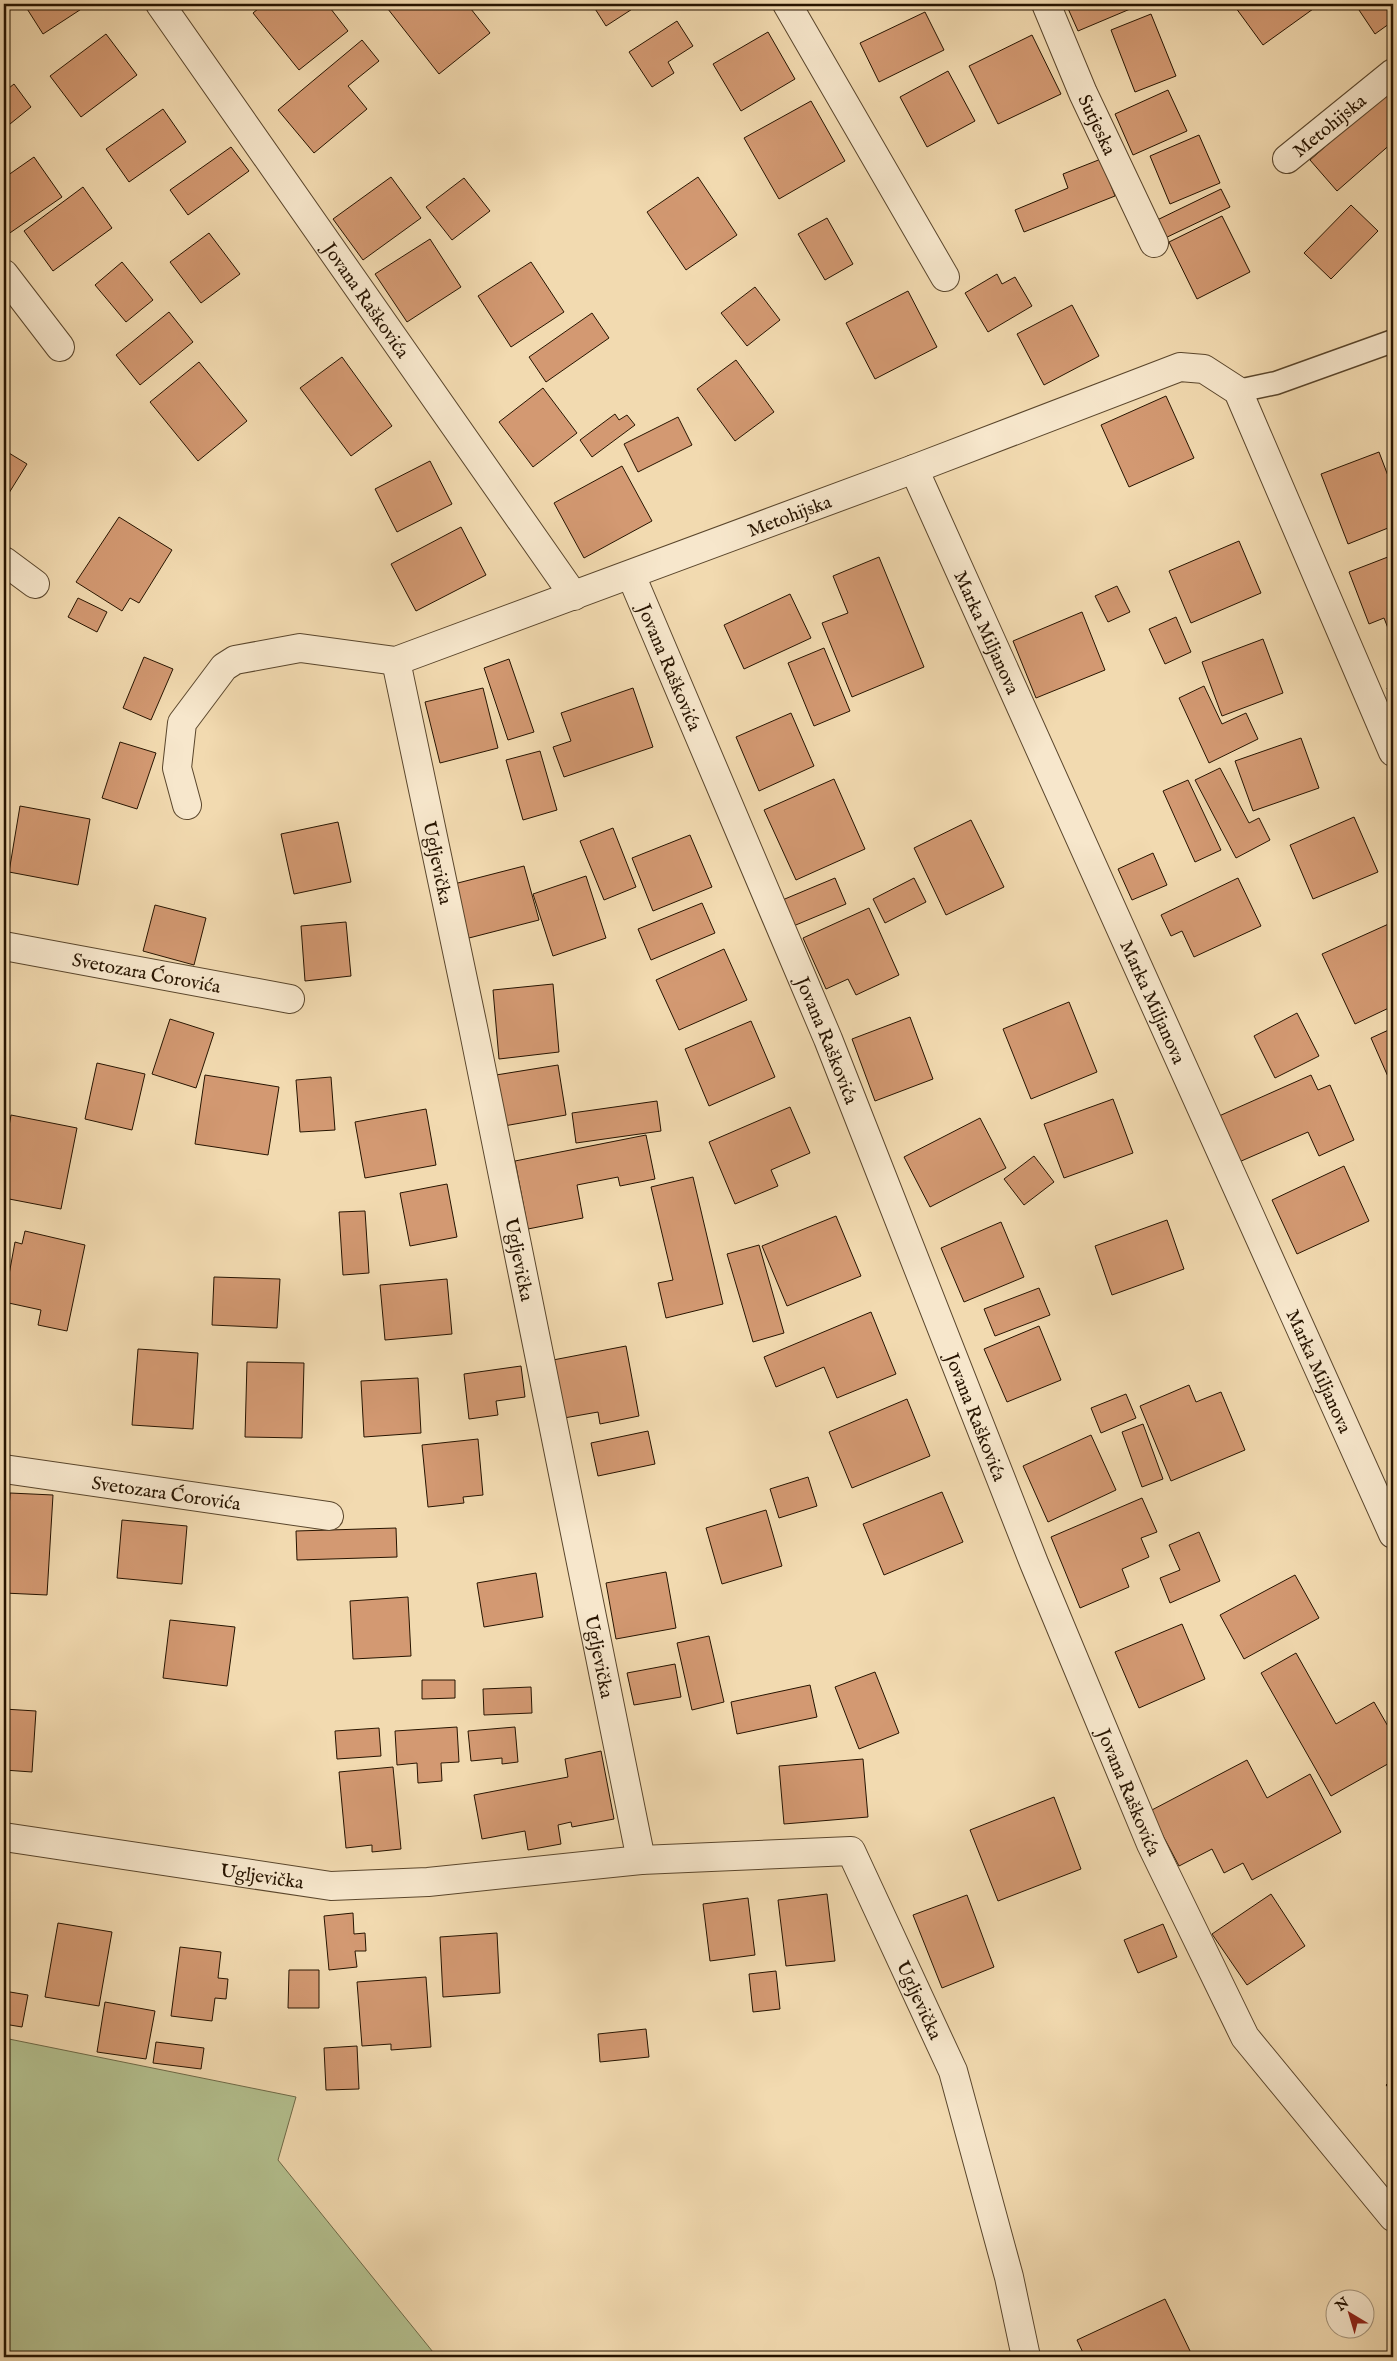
<svg xmlns="http://www.w3.org/2000/svg" width="1397" height="2361" font-family="'IM FELL English',serif">
  <style>
    .green { fill: #b4c190; stroke: #6e6a48 }
    .building { fill: #d39972; stroke: #271400 }
    .lines { fill: none; stroke-linecap: round; stroke-linejoin: round }
    .lane-casing { stroke: #5a462c; stroke-width: 25 }
    .street-casing { stroke: #5a462c; stroke-width: 30 }
    .lane { stroke: #f7e7cc; stroke-width: 22 }
    .street { stroke: #f7e7cc; stroke-width: 28 }
    .labels { text-anchor: middle; stroke-width: 5; stroke-linejoin: round; paint-order: stroke }
    .street-label { font-size: 19px; fill: #271400; stroke: #f7e7cc }
  </style>
  <rect width="100%" height="100%" fill="#f2dab0"/>
  <filter id="stains"><feTurbulence type="fractalNoise" baseFrequency=".004" numOctaves="4"/><feColorMatrix values="0 0 0 0 .2 0 0 0 0 .09 0 0 0 0 .02 0 0 0 .5 -.17"/></filter>
  <radialGradient id="worn" r=".72"><stop offset=".6" stop-color="#630" stop-opacity="0"/><stop offset="1" stop-color="#630" stop-opacity=".3"/></radialGradient>
  <path class="green" d="M 4,2038 L 296,2097 L 278,2160 L 437,2357 L 4,2357 Z"/>
  <path class="building" d="M 24,4 L 89,4 L 43,34 Z
    M 264,4 L 327,4 L 348,31 L 299,70 L 253,13 Z
    M 384,4 L 467,4 L 490,33 L 439,74 Z
    M 592,4 L 640,4 L 606,26 Z
    M 1066,4 L 1142,4 L 1078,31 Z
    M 1233,4 L 1320,4 L 1263,45 Z
    M 1355,4 L 1393,4 L 1393,21 L 1375,34 Z
    M 925,12 L 944,50 L 879,82 L 860,43 Z
    M 1151,14 L 1176,76 L 1135,92 L 1111,30 Z
    M 677,21 L 693,46 L 668,62 L 674,73 L 652,87 L 629,52 Z
    M 768,32 L 795,79 L 741,111 L 713,64 Z
    M 106,34 L 137,75 L 81,117 L 50,76 Z
    M 1032,35 L 1061,94 L 998,124 L 969,66 Z
    M 362,40 L 379,61 L 348,86 L 367,109 L 314,153 L 278,110 Z
    M 948,71 L 975,121 L 927,147 L 900,97 Z
    M 14,84 L 31,107 L 10,124 L 4,116 L 4,92 Z
    M 1393,87 L 1393,142 L 1337,191 L 1310,160 Z
    M 1168,90 L 1187,131 L 1133,155 L 1115,114 Z
    M 811,101 L 845,161 L 779,199 L 744,138 Z
    M 163,109 L 186,142 L 129,182 L 106,149 Z
    M 1199,135 L 1220,183 L 1170,204 L 1150,156 Z
    M 231,147 L 249,171 L 188,215 L 170,190 Z
    M 34,157 L 62,197 L 4,237 L 4,178 Z
    M 1101,159 L 1115,196 L 1024,232 L 1015,210 L 1068,188 L 1063,174 Z
    M 391,177 L 421,218 L 363,260 L 333,219 Z
    M 698,177 L 737,235 L 686,270 L 647,212 Z
    M 464,178 L 490,211 L 452,240 L 426,207 Z
    M 83,187 L 112,228 L 53,271 L 24,231 Z
    M 1221,189 L 1230,207 L 1161,240 L 1153,222 Z
    M 1351,205 L 1378,231 L 1331,279 L 1304,253 Z
    M 1222,216 L 1250,272 L 1197,299 L 1169,242 Z
    M 827,218 L 853,264 L 825,280 L 798,234 Z
    M 209,233 L 240,274 L 201,303 L 170,262 Z
    M 430,239 L 461,287 L 407,322 L 375,274 Z
    M 122,262 L 153,300 L 126,322 L 95,285 Z
    M 531,262 L 564,312 L 511,347 L 478,296 Z
    M 997,274 L 1002,284 L 1015,277 L 1032,306 L 988,332 L 965,293 Z
    M 755,287 L 780,320 L 747,346 L 721,313 Z
    M 908,291 L 937,347 L 875,379 L 846,323 Z
    M 1072,305 L 1099,356 L 1044,385 L 1017,334 Z
    M 169,312 L 193,342 L 140,385 L 116,355 Z
    M 592,313 L 609,338 L 546,382 L 529,357 Z
    M 342,357 L 392,426 L 351,456 L 300,388 Z
    M 736,360 L 774,412 L 735,441 L 697,389 Z
    M 199,362 L 247,421 L 198,461 L 150,402 Z
    M 543,388 L 577,433 L 533,467 L 499,422 Z
    M 1166,396 L 1194,458 L 1129,487 L 1101,425 Z
    M 615,414 L 619,420 L 627,415 L 635,425 L 592,457 L 580,440 Z
    M 678,417 L 692,445 L 638,472 L 624,444 Z
    M 4,450 L 27,464 L 4,501 Z
    M 1379,452 L 1393,489 L 1393,526 L 1348,544 L 1321,474 Z
    M 430,461 L 452,504 L 397,532 L 375,489 Z
    M 622,466 L 652,521 L 584,558 L 554,503 Z
    M 119,517 L 172,550 L 139,603 L 130,598 L 122,611 L 76,582 Z
    M 461,527 L 486,575 L 416,611 L 391,564 Z
    M 1239,541 L 1261,593 L 1191,623 L 1169,571 Z
    M 1393,555 L 1393,641 L 1384,618 L 1369,624 L 1349,572 Z
    M 879,557 L 924,667 L 852,697 L 822,623 L 848,613 L 833,576 Z
    M 1117,586 L 1130,612 L 1108,622 L 1095,596 Z
    M 790,594 L 811,638 L 744,669 L 724,625 Z
    M 78,598 L 107,612 L 97,632 L 68,617 Z
    M 1082,612 L 1105,670 L 1036,698 L 1013,641 Z
    M 1176,617 L 1191,652 L 1165,664 L 1149,629 Z
    M 1263,639 L 1283,693 L 1222,716 L 1202,662 Z
    M 824,648 L 850,711 L 814,726 L 788,663 Z
    M 144,657 L 173,669 L 151,720 L 123,708 Z
    M 509,659 L 534,732 L 508,740 L 484,668 Z
    M 1204,686 L 1222,724 L 1246,713 L 1258,739 L 1209,763 L 1179,698 Z
    M 1393,686 L 1393,704 L 1387,688 Z
    M 483,688 L 498,748 L 440,763 L 425,702 Z
    M 633,688 L 653,747 L 564,777 L 553,747 L 571,741 L 561,713 Z
    M 791,713 L 814,766 L 759,791 L 736,737 Z
    M 1301,738 L 1319,788 L 1253,811 L 1235,761 Z
    M 120,742 L 156,753 L 137,809 L 102,798 Z
    M 540,751 L 557,810 L 523,820 L 506,760 Z
    M 1220,768 L 1249,823 L 1259,818 L 1270,840 L 1236,858 L 1195,780 Z
    M 834,779 L 865,849 L 796,880 L 764,810 Z
    M 1188,780 L 1221,850 L 1195,862 L 1163,791 Z
    M 20,806 L 90,819 L 78,885 L 9,872 Z
    M 1354,817 L 1378,872 L 1313,899 L 1290,845 Z
    M 971,820 L 1004,887 L 946,915 L 914,848 Z
    M 338,822 L 351,882 L 294,894 L 281,834 Z
    M 613,828 L 636,887 L 604,900 L 580,841 Z
    M 690,835 L 712,887 L 653,911 L 632,858 Z
    M 1153,853 L 1167,885 L 1132,900 L 1118,869 Z
    M 524,866 L 539,920 L 469,938 L 454,884 Z
    M 586,876 L 606,938 L 553,956 L 533,894 Z
    M 835,878 L 846,904 L 791,927 L 780,901 Z
    M 914,878 L 926,902 L 885,923 L 873,899 Z
    M 1238,878 L 1261,926 L 1194,957 L 1182,931 L 1171,936 L 1161,915 Z
    M 702,903 L 715,933 L 651,960 L 638,929 Z
    M 155,905 L 206,918 L 194,965 L 143,951 Z
    M 869,908 L 899,975 L 856,995 L 848,979 L 826,989 L 803,938 Z
    M 346,922 L 351,976 L 305,981 L 301,926 Z
    M 1393,922 L 1393,1006 L 1355,1024 L 1322,954 Z
    M 724,949 L 747,1000 L 679,1030 L 656,980 Z
    M 553,984 L 559,1052 L 499,1059 L 493,990 Z
    M 1069,1002 L 1097,1072 L 1031,1099 L 1003,1029 Z
    M 1297,1013 L 1319,1056 L 1275,1078 L 1254,1036 Z
    M 910,1017 L 933,1079 L 875,1101 L 852,1039 Z
    M 170,1019 L 214,1033 L 196,1088 L 152,1074 Z
    M 751,1021 L 775,1077 L 709,1106 L 685,1049 Z
    M 1393,1028 L 1393,1088 L 1371,1038 Z
    M 97,1063 L 145,1074 L 132,1130 L 85,1119 Z
    M 558,1065 L 566,1115 L 504,1126 L 496,1075 Z
    M 205,1075 L 279,1087 L 268,1155 L 195,1144 Z
    M 1311,1075 L 1318,1090 L 1330,1085 L 1354,1140 L 1319,1156 L 1308,1132 L 1239,1162 L 1219,1116 Z
    M 331,1077 L 335,1130 L 300,1132 L 296,1080 Z
    M 1113,1099 L 1133,1153 L 1064,1178 L 1044,1124 Z
    M 657,1101 L 661,1131 L 576,1143 L 572,1113 Z
    M 790,1107 L 810,1153 L 771,1170 L 778,1186 L 735,1204 L 709,1142 Z
    M 426,1109 L 436,1165 L 365,1178 L 355,1122 Z
    M 11,1115 L 77,1128 L 61,1209 L 4,1198 L 4,1155 Z
    M 980,1118 L 1006,1168 L 930,1207 L 904,1157 Z
    M 646,1135 L 655,1179 L 620,1186 L 618,1177 L 577,1185 L 583,1218 L 528,1229 L 515,1161 Z
    M 1034,1156 L 1054,1182 L 1024,1205 L 1004,1179 Z
    M 1344,1166 L 1369,1221 L 1297,1254 L 1272,1200 Z
    M 693,1177 L 723,1304 L 666,1318 L 658,1283 L 673,1280 L 651,1187 Z
    M 447,1184 L 457,1237 L 410,1246 L 400,1193 Z
    M 365,1211 L 369,1273 L 343,1275 L 339,1212 Z
    M 836,1216 L 861,1276 L 787,1306 L 762,1246 Z
    M 1167,1220 L 1184,1269 L 1112,1295 L 1095,1246 Z
    M 1001,1222 L 1024,1277 L 964,1302 L 941,1248 Z
    M 25,1231 L 85,1245 L 67,1331 L 38,1325 L 41,1310 L 4,1302 L 15,1242 L 22,1244 Z
    M 759,1245 L 784,1333 L 753,1342 L 727,1254 Z
    M 214,1277 L 280,1279 L 277,1328 L 212,1325 Z
    M 447,1279 L 452,1334 L 385,1340 L 380,1285 Z
    M 1039,1288 L 1050,1315 L 995,1336 L 984,1309 Z
    M 871,1312 L 896,1374 L 837,1398 L 824,1367 L 776,1387 L 764,1357 Z
    M 1039,1326 L 1061,1380 L 1007,1402 L 984,1349 Z
    M 626,1346 L 639,1416 L 600,1424 L 598,1412 L 564,1418 L 553,1360 Z
    M 138,1349 L 198,1353 L 193,1429 L 132,1425 Z
    M 247,1362 L 304,1363 L 302,1438 L 245,1437 Z
    M 521,1366 L 525,1397 L 496,1401 L 498,1415 L 469,1419 L 464,1374 Z
    M 418,1378 L 421,1433 L 364,1437 L 361,1381 Z
    M 1189,1385 L 1196,1402 L 1221,1392 L 1245,1450 L 1171,1481 L 1140,1406 Z
    M 1126,1394 L 1136,1418 L 1101,1433 L 1091,1408 Z
    M 907,1399 L 930,1456 L 852,1488 L 829,1432 Z
    M 1143,1424 L 1163,1479 L 1142,1487 L 1122,1432 Z
    M 648,1431 L 655,1464 L 598,1476 L 591,1443 Z
    M 1091,1435 L 1116,1490 L 1048,1522 L 1023,1466 Z
    M 478,1439 L 483,1495 L 463,1497 L 464,1503 L 428,1507 L 422,1445 Z
    M 808,1477 L 817,1506 L 779,1518 L 770,1489 Z
    M 942,1492 L 963,1542 L 884,1575 L 863,1524 Z
    M 10,1493 L 53,1495 L 47,1595 L 4,1593 Z
    M 1142,1498 L 1157,1532 L 1141,1538 L 1149,1557 L 1122,1569 L 1129,1587 L 1080,1608 L 1051,1537 Z
    M 766,1510 L 782,1566 L 722,1584 L 706,1528 Z
    M 122,1520 L 187,1526 L 182,1584 L 117,1578 Z
    M 396,1528 L 397,1557 L 297,1560 L 296,1531 Z
    M 1199,1532 L 1220,1581 L 1170,1603 L 1160,1578 L 1180,1570 L 1169,1545 Z
    M 666,1572 L 676,1628 L 616,1639 L 606,1583 Z
    M 536,1573 L 543,1617 L 484,1627 L 477,1583 Z
    M 1295,1575 L 1319,1618 L 1244,1659 L 1220,1615 Z
    M 408,1597 L 411,1656 L 353,1659 L 350,1601 Z
    M 170,1620 L 235,1627 L 227,1686 L 163,1678 Z
    M 1182,1624 L 1205,1679 L 1139,1708 L 1115,1652 Z
    M 709,1636 L 724,1702 L 692,1710 L 677,1643 Z
    M 1296,1653 L 1336,1724 L 1374,1702 L 1393,1735 L 1393,1761 L 1331,1796 L 1261,1673 Z
    M 675,1664 L 681,1697 L 634,1705 L 627,1673 Z
    M 875,1672 L 899,1733 L 859,1749 L 835,1687 Z
    M 422,1680 L 455,1680 L 455,1698 L 422,1699 Z
    M 810,1685 L 817,1717 L 737,1734 L 731,1702 Z
    M 531,1687 L 532,1713 L 484,1715 L 483,1689 Z
    M 4,1709 L 36,1711 L 32,1772 L 4,1770 Z
    M 457,1727 L 459,1762 L 441,1763 L 442,1781 L 418,1783 L 417,1763 L 397,1765 L 395,1731 Z
    M 515,1727 L 518,1762 L 502,1764 L 502,1758 L 471,1761 L 468,1731 Z
    M 379,1728 L 381,1756 L 337,1759 L 335,1731 Z
    M 601,1751 L 614,1819 L 572,1827 L 571,1822 L 558,1825 L 561,1844 L 528,1850 L 525,1831 L 482,1839 L 474,1795 L 568,1777 L 565,1759 Z
    M 863,1759 L 868,1817 L 784,1824 L 779,1766 Z
    M 1247,1760 L 1267,1798 L 1310,1774 L 1341,1832 L 1252,1880 L 1243,1863 L 1224,1873 L 1212,1849 L 1179,1866 L 1150,1811 Z
    M 393,1767 L 401,1849 L 372,1852 L 372,1845 L 346,1848 L 339,1772 Z
    M 1054,1797 L 1081,1869 L 998,1901 L 970,1830 Z
    M 827,1894 L 835,1961 L 786,1966 L 778,1900 Z
    M 1271,1894 L 1305,1946 L 1247,1985 L 1212,1934 Z
    M 967,1895 L 994,1967 L 942,1988 L 913,1915 Z
    M 748,1898 L 755,1955 L 710,1961 L 703,1904 Z
    M 353,1913 L 354,1934 L 365,1933 L 366,1951 L 355,1951 L 357,1967 L 329,1970 L 324,1916 Z
    M 58,1923 L 112,1932 L 99,2006 L 45,1997 Z
    M 1163,1924 L 1177,1957 L 1138,1973 L 1124,1940 Z
    M 497,1933 L 500,1993 L 443,1997 L 440,1937 Z
    M 180,1947 L 221,1952 L 218,1978 L 228,1979 L 226,1999 L 215,1998 L 212,2021 L 171,2016 Z
    M 289,1970 L 319,1970 L 319,2008 L 288,2008 Z
    M 776,1971 L 780,2009 L 753,2012 L 749,1974 Z
    M 426,1977 L 431,2047 L 391,2050 L 391,2044 L 362,2046 L 357,1982 Z
    M 4,1991 L 28,1995 L 22,2027 L 4,2024 Z
    M 105,2002 L 155,2011 L 146,2059 L 97,2052 Z
    M 646,2029 L 649,2057 L 600,2062 L 598,2034 Z
    M 156,2042 L 204,2048 L 201,2069 L 153,2063 Z
    M 357,2046 L 359,2089 L 326,2090 L 324,2048 Z
    M 1393,2078 L 1393,2093 L 1386,2085 Z
    M 1165,2299 L 1191,2353 L 1181,2357 L 1085,2357 L 1077,2340 Z"/>
  <g class="lines">
    <defs>
      <path id="lane" d="M 1238,391 L 1276,383 L 1393,341"/>
      <g id="street">
        <path id="s1" d="M 160,4 L 574,596"/>
        <path d="M 787,4 L 945,277"/>
        <path id="s2" d="M 1046,4 L 1083,93 L 1154,243"/>
        <path id="s3" d="M 1287,159 L 1393,73"/>
        <path d="M 4,274 L 60,347"/>
        <path id="s4" d="M 914,469 L 1393,1534"/>
        <path d="M 4,561 L 35,584"/>
        <path id="s5" d="M 631,575 L 828,1039 L 1034,1563 L 1151,1844 L 1245,2037 L 1393,2217"/>
        <path id="s6" d="M 396,661 L 473,1027 L 641,1860"/>
        <path id="s7" d="M 187,805 L 177,768 L 182,723 L 224,667 L 235,660 L 300,648 L 396,661 L 914,469 L 1180,367 L 1204,369 L 1238,391 L 1393,752"/>
        <path id="s8" d="M 4,946 L 290,999"/>
        <path id="s9" d="M 4,1469 L 329,1516"/>
        <path id="s10" d="M 4,1837 L 331,1886 L 428,1882 L 641,1860 L 851,1851 L 953,2071 L 1009,2277 L 1026,2357"/>
      </g>
    </defs>
    <use href="#lane" class="lane-casing"/>
    <use href="#street" class="street-casing"/>
    <use href="#lane" class="lane"/>
    <use href="#street" class="street"/>
  </g>
  <g class="labels">
    <g class="street-label">
      <text dy="7" stroke="none"><textPath href="#s2" startOffset="131">Sutjeska</textPath></text>
      <text dy="7" stroke="none"><textPath href="#s3" startOffset="54">Metohijska</textPath></text>
      <text dy="7" stroke="none"><textPath href="#s1" startOffset="361">Jovana Raškovića</textPath></text>
      <text dy="7" stroke="none"><textPath href="#s7" startOffset="749">Metohijska</textPath></text>
      <text dy="7" stroke="none"><textPath href="#s4" startOffset="179">Marka Miljanova</textPath></text>
      <text dy="7" stroke="none"><textPath href="#s5" startOffset="100">Jovana Raškovića</textPath></text>
      <text dy="7" stroke="none"><textPath href="#s6" startOffset="206">Ugljevička</textPath></text>
      <text dy="7" stroke="none"><textPath href="#s8" startOffset="145">Svetozara Ćorovića</textPath></text>
      <text dy="7" stroke="none"><textPath href="#s4" startOffset="584">Marka Miljanova</textPath></text>
      <text dy="7" stroke="none"><textPath href="#s5" startOffset="505">Jovana Raškovića</textPath></text>
      <text dy="7" stroke="none"><textPath href="#s6" startOffset="611">Ugljevička</textPath></text>
      <text dy="7" stroke="none"><textPath href="#s4" startOffset="989">Marka Miljanova</textPath></text>
      <text dy="7" stroke="none"><textPath href="#s5" startOffset="910">Jovana Raškovića</textPath></text>
      <text dy="7" stroke="none"><textPath href="#s9" startOffset="164">Svetozara Ćorovića</textPath></text>
      <text dy="7" stroke="none"><textPath href="#s6" startOffset="1016">Ugljevička</textPath></text>
      <text dy="7" stroke="none"><textPath href="#s5" startOffset="1315">Jovana Raškovića</textPath></text>
      <text dy="7" stroke="none"><textPath href="#s10" startOffset="261">Ugljevička</textPath></text>
      <text dy="7" stroke="none"><textPath href="#s10" startOffset="1016">Ugljevička</textPath></text>
    </g>
  </g>
  <rect width="1397" height="2361" fill="none" stroke="#f2dab0" stroke-width="20"/>
  <rect x="5" y="5" width="1387" height="2351" fill="none" stroke="#271400" stroke-width="2.5"/>
  <rect x="10" y="10" width="1377" height="2341" fill="none" stroke="#271400"/>
  <g transform="translate(1350 2314) rotate(322)"><circle r="24" fill="#f7e7cc" stroke="#a4937a"/>
  <path d="M0-4L9 19L0 12L-9 19Z" fill="#8f2418"/>
  <text y="-8" font-size="14" font-weight="bold" text-anchor="middle" fill="#271400">N</text>
  </g>
  <rect width="100%" height="100%" filter="url(#stains)"/>
  <rect width="100%" height="100%" fill="url(#worn)"/>
</svg>
